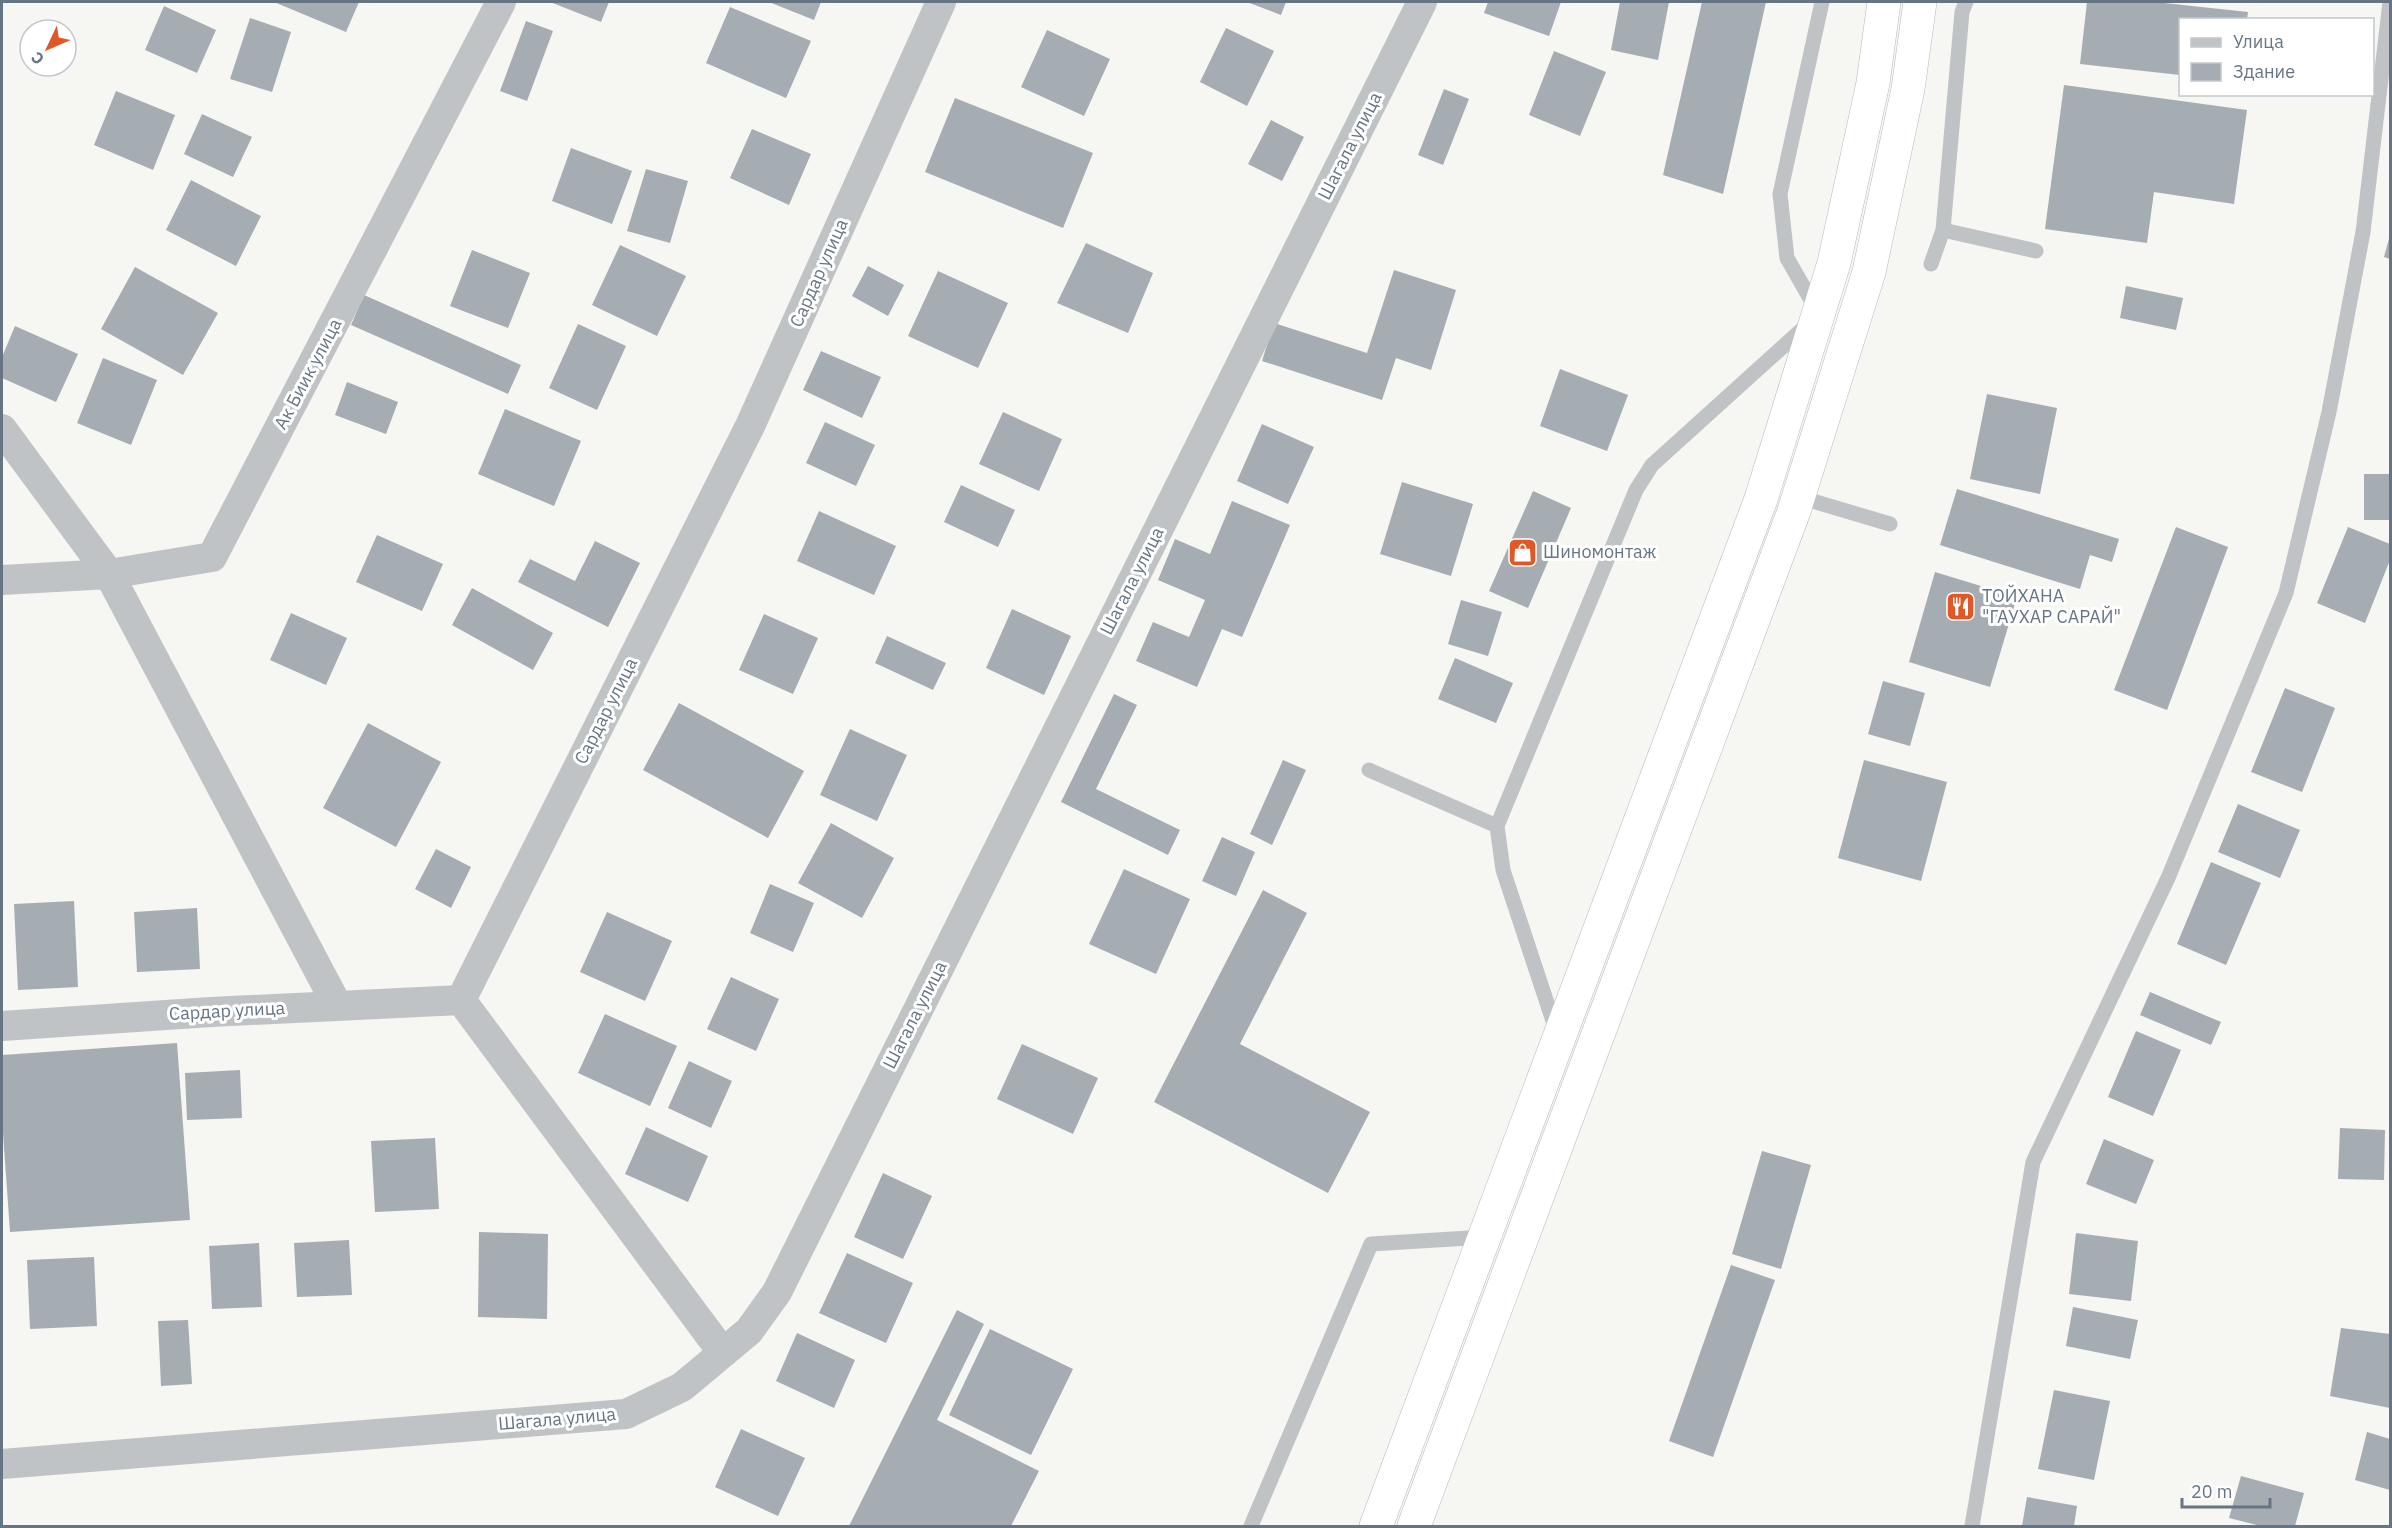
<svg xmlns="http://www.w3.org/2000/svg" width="2392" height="1528" font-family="'IBM Plex Sans',sans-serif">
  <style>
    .building { fill: #a5adb3 }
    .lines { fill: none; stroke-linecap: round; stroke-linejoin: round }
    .highway-casing { stroke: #b4b7ba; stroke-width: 34 }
    .lane { stroke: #bfc3c6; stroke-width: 15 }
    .street { stroke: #bfc3c6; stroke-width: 30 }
    .highway { stroke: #fff; stroke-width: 33 }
    .labels { text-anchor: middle; stroke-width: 6; stroke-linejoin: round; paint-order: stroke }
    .street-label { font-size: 18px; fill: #657583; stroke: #fff }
    .poi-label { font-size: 18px; fill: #657583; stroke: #fff; text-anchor: start }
  </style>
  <rect width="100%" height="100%" fill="#f6f6f2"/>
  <path class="building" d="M 274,2 L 359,2 L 346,32 Z
    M 550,2 L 609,2 L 601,22 Z
    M 769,2 L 821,2 L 814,20 Z
    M 1247,2 L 1286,2 L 1281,15 Z
    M 1488,2 L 1561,2 L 1549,36 L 1484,13 Z
    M 1620,2 L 1669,2 L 1658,60 L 1611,50 Z
    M 1702,2 L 1766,2 L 1723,194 L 1663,175 Z
    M 2087,2 L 2155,2 L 2248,12 L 2247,20 L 2180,20 L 2180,75 L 2080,64 Z
    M 164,6 L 216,30 L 197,73 L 145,50 Z
    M 730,7 L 811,41 L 786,98 L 706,63 Z
    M 250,18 L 291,32 L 272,92 L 230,79 Z
    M 526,21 L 553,31 L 527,101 L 500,91 Z
    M 1226,28 L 1274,51 L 1247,106 L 1200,82 Z
    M 1047,30 L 1110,59 L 1084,116 L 1021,87 Z
    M 1554,51 L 1606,72 L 1580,136 L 1529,115 Z
    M 2064,85 L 2247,110 L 2234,204 L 2154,192 L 2147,243 L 2045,229 Z
    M 1444,89 L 1469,99 L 1443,165 L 1418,155 Z
    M 116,91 L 175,115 L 153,170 L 94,145 Z
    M 955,98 L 1093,153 L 1063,228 L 925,172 Z
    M 202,114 L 252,137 L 233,177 L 184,154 Z
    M 1271,120 L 1304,137 L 1282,181 L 1248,164 Z
    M 752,129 L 811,154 L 789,205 L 730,178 Z
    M 571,148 L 632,171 L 612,224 L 552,201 Z
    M 646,169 L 688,181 L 670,243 L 627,231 Z
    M 191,180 L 261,216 L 236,266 L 166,230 Z
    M 2390,235 L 2390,259 L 2384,257 Z
    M 1086,243 L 1153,273 L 1128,333 L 1057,303 Z
    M 620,245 L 686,276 L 657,336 L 592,305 Z
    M 472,250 L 530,273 L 508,328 L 450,306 Z
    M 868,266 L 904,285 L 888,316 L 852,296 Z
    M 135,267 L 218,313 L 183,375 L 101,329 Z
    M 1394,270 L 1456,290 L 1431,370 L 1396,358 L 1382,400 L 1262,361 L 1274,323 L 1367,353 Z
    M 938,271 L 1008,303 L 978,368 L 908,336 Z
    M 2126,286 L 2183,298 L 2176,330 L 2120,318 Z
    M 364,295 L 521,365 L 508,394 L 351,325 Z
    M 578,324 L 626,346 L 597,410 L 549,388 Z
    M 15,326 L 78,354 L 56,402 L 2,378 L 2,357 Z
    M 821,351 L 881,377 L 862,418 L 803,390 Z
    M 103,358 L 157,380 L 131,445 L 77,423 Z
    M 1560,369 L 1628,395 L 1607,451 L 1540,426 Z
    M 347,382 L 398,402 L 386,434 L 335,415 Z
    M 1987,394 L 2057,408 L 2040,494 L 1970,479 Z
    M 505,409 L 581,441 L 554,506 L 478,474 Z
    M 1003,412 L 1062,439 L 1039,491 L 979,464 Z
    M 825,422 L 875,445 L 856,486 L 806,463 Z
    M 1262,424 L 1314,447 L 1288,504 L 1237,481 Z
    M 2364,474 L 2390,474 L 2390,520 L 2364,520 Z
    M 1402,482 L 1473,504 L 1451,576 L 1380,554 Z
    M 961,485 L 1015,510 L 998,547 L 944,522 Z
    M 1957,489 L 2119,539 L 2112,562 L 2090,555 L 2080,589 L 1940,545 Z
    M 1533,491 L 1571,508 L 1528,608 L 1489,591 Z
    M 1232,501 L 1290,525 L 1242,637 L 1222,629 L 1197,687 L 1136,661 L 1153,622 L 1189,637 L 1205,600 L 1158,580 L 1175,539 L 1210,554 Z
    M 819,511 L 896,546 L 874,595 L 797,561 Z
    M 2176,527 L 2228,547 L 2167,710 L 2114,690 Z
    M 2348,527 L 2390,544 L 2390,560 L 2365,623 L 2317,603 Z
    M 377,535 L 443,564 L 422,611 L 356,582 Z
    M 595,541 L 640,563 L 608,627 L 518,582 L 530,559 L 575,581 Z
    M 1935,572 L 2017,597 L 1990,687 L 1909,662 Z
    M 472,588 L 553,633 L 533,670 L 452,625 Z
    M 1461,600 L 1502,612 L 1488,656 L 1448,644 Z
    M 1012,609 L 1071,636 L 1044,695 L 986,668 Z
    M 291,613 L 347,638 L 326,685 L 270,660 Z
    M 764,614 L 818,638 L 793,694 L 739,670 Z
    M 887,636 L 946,663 L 933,690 L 875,663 Z
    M 1455,658 L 1513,683 L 1496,723 L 1438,699 Z
    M 1883,681 L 1925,693 L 1910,746 L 1868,734 Z
    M 2285,688 L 2335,708 L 2302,792 L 2251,772 Z
    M 1114,694 L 1137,705 L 1096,789 L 1180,830 L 1168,855 L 1061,802 Z
    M 679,703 L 804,771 L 768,838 L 643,770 Z
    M 368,723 L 441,762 L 396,847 L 323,808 Z
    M 850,729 L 907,755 L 877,821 L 820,795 Z
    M 1283,760 L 1306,770 L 1272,845 L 1250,834 Z
    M 1864,760 L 1947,782 L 1921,881 L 1838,858 Z
    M 2238,804 L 2300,830 L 2280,878 L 2218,852 Z
    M 831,823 L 894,858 L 862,918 L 798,883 Z
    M 1222,837 L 1255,852 L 1236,896 L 1202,881 Z
    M 436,849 L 471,867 L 451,908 L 415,889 Z
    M 2211,862 L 2261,883 L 2226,965 L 2177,944 Z
    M 1124,869 L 1190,899 L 1156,974 L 1089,944 Z
    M 770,884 L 814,903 L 793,952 L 750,933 Z
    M 1263,890 L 1307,913 L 1240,1044 L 1370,1112 L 1328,1193 L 1154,1102 Z
    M 74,901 L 78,987 L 18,990 L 14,904 Z
    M 197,908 L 200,969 L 137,972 L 134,912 Z
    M 607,912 L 672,941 L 645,1001 L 580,972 Z
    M 731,977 L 779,999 L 756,1051 L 707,1029 Z
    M 2150,992 L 2221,1022 L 2211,1045 L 2140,1015 Z
    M 605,1014 L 677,1046 L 650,1106 L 578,1073 Z
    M 2136,1031 L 2181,1050 L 2153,1116 L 2108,1097 Z
    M 177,1043 L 190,1220 L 10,1232 L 2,1119 L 2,1055 Z
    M 1022,1044 L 1098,1078 L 1073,1134 L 997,1099 Z
    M 689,1061 L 732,1081 L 711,1128 L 668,1108 Z
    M 240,1070 L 242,1118 L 187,1120 L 185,1073 Z
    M 646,1127 L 708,1156 L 688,1202 L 625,1174 Z
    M 2340,1128 L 2385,1130 L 2384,1180 L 2338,1179 Z
    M 435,1138 L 439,1209 L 375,1212 L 371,1141 Z
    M 2104,1139 L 2154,1160 L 2136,1204 L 2086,1184 Z
    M 1762,1151 L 1811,1165 L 1781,1269 L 1732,1254 Z
    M 883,1173 L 932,1196 L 903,1259 L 854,1237 Z
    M 479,1232 L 548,1234 L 547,1319 L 478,1317 Z
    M 2076,1233 L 2138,1241 L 2131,1301 L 2069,1294 Z
    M 349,1240 L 352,1295 L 297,1297 L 294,1243 Z
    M 259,1243 L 262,1307 L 212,1309 L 209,1246 Z
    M 847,1253 L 913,1283 L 886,1343 L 819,1313 Z
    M 94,1257 L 97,1326 L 30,1329 L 27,1260 Z
    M 1731,1265 L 1775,1280 L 1713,1457 L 1669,1441 Z
    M 2073,1307 L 2138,1320 L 2130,1359 L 2066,1346 Z
    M 957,1310 L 984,1324 L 937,1420 L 1039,1471 L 1011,1526 L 849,1526 Z
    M 188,1320 L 192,1384 L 161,1386 L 158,1321 Z
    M 2341,1328 L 2390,1334 L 2390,1408 L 2330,1396 Z
    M 990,1329 L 1073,1369 L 1031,1455 L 949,1415 Z
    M 797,1333 L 855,1360 L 834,1408 L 776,1381 Z
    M 2054,1390 L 2110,1401 L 2094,1480 L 2038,1469 Z
    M 741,1429 L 805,1458 L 778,1516 L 715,1487 Z
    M 2367,1432 L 2390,1439 L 2390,1490 L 2355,1480 Z
    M 2241,1476 L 2304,1493 L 2295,1526 L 2261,1526 L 2229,1518 Z
    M 2027,1497 L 2077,1506 L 2074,1526 L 2022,1526 Z"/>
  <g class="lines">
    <defs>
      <path id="highway" d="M 1376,1526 L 1761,499 L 1834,263 L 1873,83 L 1884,2
        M 1414,1526 L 1794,511 L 1869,272 L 1908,89 L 1920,2"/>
    </defs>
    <use href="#highway" class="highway-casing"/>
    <path class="lane" d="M 1943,230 L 2036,251
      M 1931,264 L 1943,230 L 1962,12 L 1966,2
      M 1799,497 L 1890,524
      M 1369,770 L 1497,826
      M 1557,1033 L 1503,870 L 1497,826 L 1636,490 L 1652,465 L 1819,314 L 1787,258 L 1780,194 L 1822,2
      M 1251,1526 L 1371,1244 L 1485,1237
      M 1972,1526 L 2033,1162 L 2168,878 L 2286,593 L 2329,412 L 2363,232 L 2390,2"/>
    <path class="street" d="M 2,429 L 109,574 L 337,1005
      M 2,580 L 109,574 L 212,557 L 501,2
      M 461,1000 L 723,1353
      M 2,1026 L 211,1012 L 461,1000 L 750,426 L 941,2
      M 2,1464 L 626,1414 L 682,1387 L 749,1331 L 777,1292 L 1422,2"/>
    <use href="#highway" class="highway"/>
  </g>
  <defs>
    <symbol id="shop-square" viewBox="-11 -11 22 22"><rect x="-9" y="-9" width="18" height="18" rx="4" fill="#e05828" stroke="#fff"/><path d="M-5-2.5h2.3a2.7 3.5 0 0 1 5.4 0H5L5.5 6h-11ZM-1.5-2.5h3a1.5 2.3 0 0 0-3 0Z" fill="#fff"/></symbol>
    <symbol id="restaurant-square" viewBox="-11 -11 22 22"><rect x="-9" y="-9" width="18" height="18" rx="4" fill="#e05828" stroke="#fff"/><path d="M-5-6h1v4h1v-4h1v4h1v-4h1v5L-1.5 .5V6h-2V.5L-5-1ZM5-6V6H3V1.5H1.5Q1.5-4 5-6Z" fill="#fff"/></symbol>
  </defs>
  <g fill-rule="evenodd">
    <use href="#shop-square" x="1506" y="536" width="33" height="33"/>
    <use href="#restaurant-square" x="1944" y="590" width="33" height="33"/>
  </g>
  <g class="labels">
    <g class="street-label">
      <text transform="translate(1350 146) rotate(-63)" y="6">Шагала улица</text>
      <text transform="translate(819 273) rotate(-66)" y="6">Сардар улица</text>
      <text transform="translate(308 374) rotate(-62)" y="6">Ак Биик улица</text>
      <text transform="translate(1132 581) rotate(-63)" y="6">Шагала улица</text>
      <text transform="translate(606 711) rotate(-63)" y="6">Сардар улица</text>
      <text transform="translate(227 1011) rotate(-3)" y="6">Сардар улица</text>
      <text transform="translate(915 1015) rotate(-63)" y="6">Шагала улица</text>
      <text transform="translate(557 1419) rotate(-5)" y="6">Шагала улица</text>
    </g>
    <g class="poi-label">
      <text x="1543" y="558">Шиномонтаж</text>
      <text x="1982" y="602">ТОЙХАНА<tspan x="1982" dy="21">"ГАУХАР САРАЙ"</tspan></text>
    </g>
  </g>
  <rect width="2392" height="1528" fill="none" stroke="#657583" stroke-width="6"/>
  <rect x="2179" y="18" width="195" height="78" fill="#ffffff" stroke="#c1c8cd" stroke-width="1.5"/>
  <rect x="2191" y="38" width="30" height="9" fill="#bfc3c6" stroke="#c1c8cd" stroke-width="1.5"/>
  <text x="2233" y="48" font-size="18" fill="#657583">Улица</text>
  <rect x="2191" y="63" width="30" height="18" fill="#a5adb3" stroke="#c1c8cd" stroke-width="1.5"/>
  <text x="2233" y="78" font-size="18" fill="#657583">Здание</text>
  <g transform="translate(48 48) rotate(226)"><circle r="28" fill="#ffffff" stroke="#c1c8cd" stroke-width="1.5"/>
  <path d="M0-4.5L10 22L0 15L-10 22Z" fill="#e05828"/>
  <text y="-9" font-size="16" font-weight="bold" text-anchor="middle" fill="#657583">С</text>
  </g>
  <path d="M2182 1498v9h88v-9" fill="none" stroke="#657583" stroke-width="3"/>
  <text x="2191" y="1498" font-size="18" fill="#657583" stroke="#ffffff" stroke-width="4.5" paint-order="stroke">20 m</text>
</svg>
